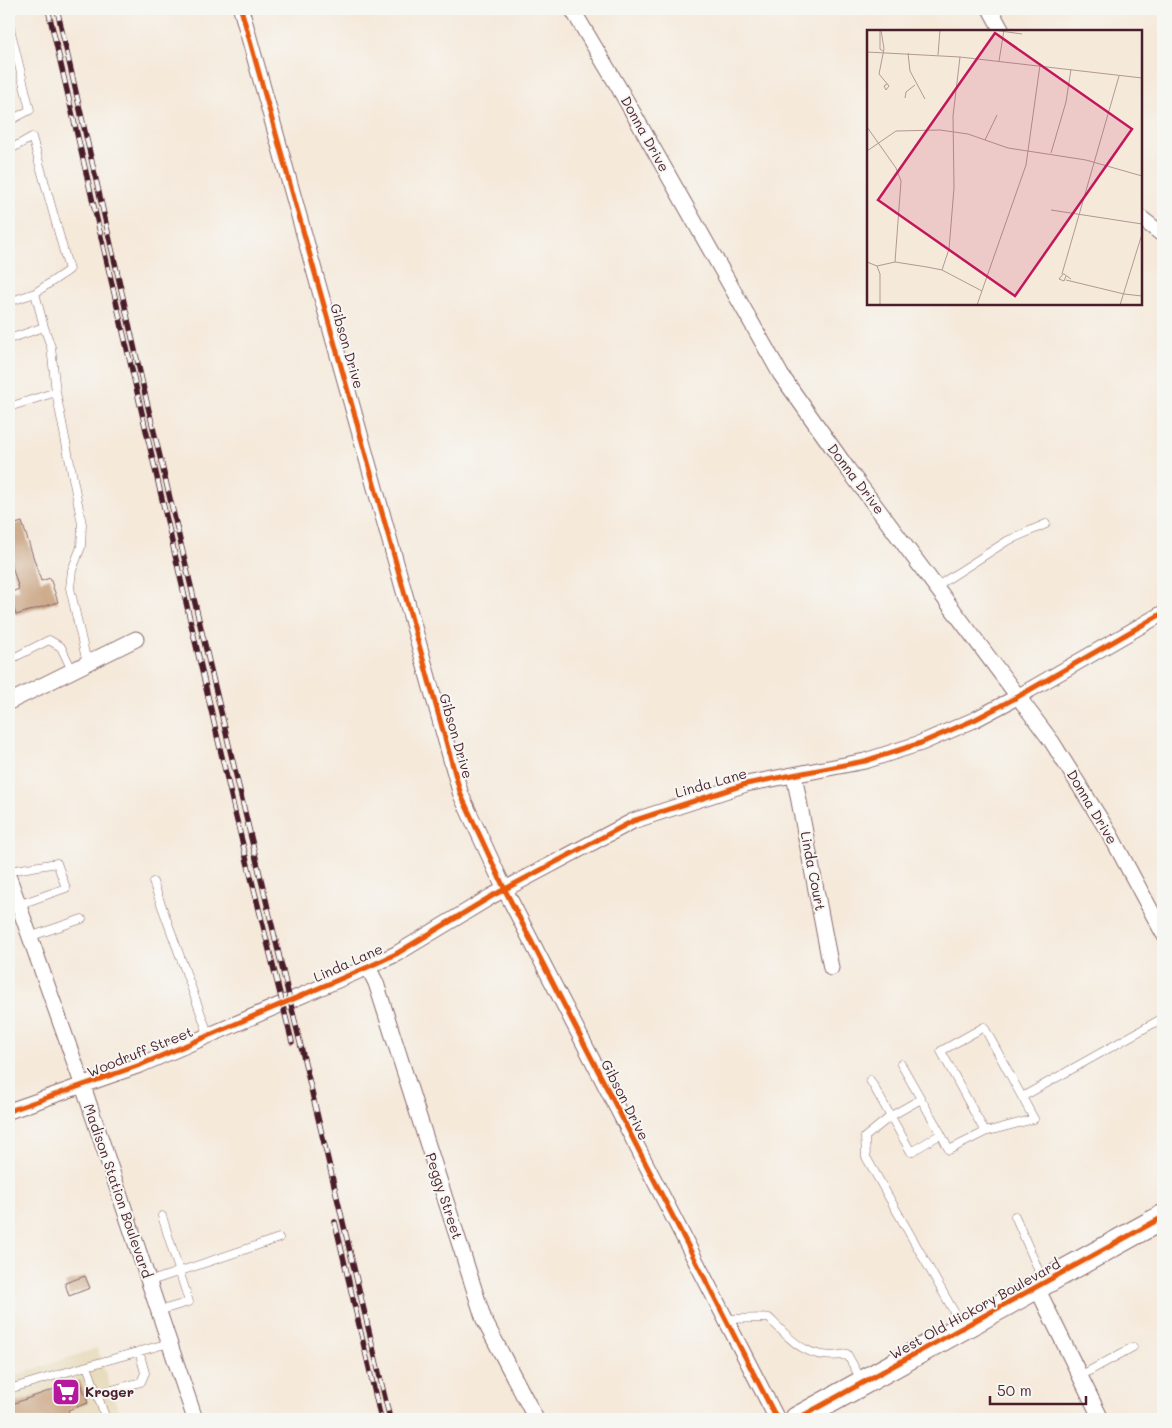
<svg xmlns="http://www.w3.org/2000/svg" width="1172" height="1428" font-family="Mali,sans-serif">
  <style>
    .built { fill: #e7daba }
    .building { fill: #c9a381 }
    .lines { fill: none; stroke-linecap: round; stroke-linejoin: round }
    .service-casing { stroke: #866668; stroke-width: 9 }
    .minor-casing { stroke: #866668; stroke-width: 17 }
    .primary-casing { stroke: #866668; stroke-width: 26 }
    .service { stroke: #fff; stroke-width: 8 }
    .minor { stroke: #fff; stroke-width: 15 }
    .primary { stroke: #fff; stroke-width: 24 }
    .rail-casing { stroke: #4a1f2b; stroke-width: 5.5 }
    .rail { stroke: #f6f6f2; stroke-width: 4; stroke-dasharray: 11; stroke-linecap: butt }
    .cycleway-casing { stroke: #f6f6f2; stroke-width: 8 }
    .cycleway { stroke: #e8590c; stroke-width: 5 }
    .labels { text-anchor: middle; stroke-width: 4; stroke-linejoin: round; paint-order: stroke }
    .street-label { font-size: 14px; fill: #4a1f2b; stroke: #f6f6f2 }
    .poi-label { font-size: 14px; font-weight: bold; fill: #4a1f2b; stroke: #f6f6f2; text-anchor: start }
    .inset-road { fill: none; stroke: #b19894; stroke-width: 1 }
    .view { fill: #c2185b; fill-opacity: 0.15; stroke: #c2185b; stroke-width: 2.5 }
    .inset-edge { fill: none; stroke: #4a1f2b; stroke-width: 2.5 }
  </style>
  <rect width="100%" height="100%" fill="#f6f6f2"/>
  <filter id="ink" filterUnits="userSpaceOnUse"><feTurbulence type="fractalNoise" baseFrequency=".02" numOctaves="2"/><feDisplacementMap in="SourceGraphic" scale="10" xChannelSelector="R" yChannelSelector="G"/><feConvolveMatrix kernelMatrix="1 2 1 2 8 2 1 2 1" color-interpolation-filters="sRGB"/></filter>
  <filter id="wash" filterUnits="userSpaceOnUse"><feTurbulence type="fractalNoise" baseFrequency=".0096" numOctaves="4" result="noise"/><feDisplacementMap in="SourceGraphic" scale="20" xChannelSelector="R" yChannelSelector="G"/><feGaussianBlur stdDeviation="1.12" result="paint"/><feColorMatrix in="noise" values="0 0 0 0 0 0 0 0 0 0 0 0 0 0 0 0 0 1.4 0 .05"/><feComposite in="paint" operator="in"/></filter>
  <g filter="url(#wash)">
    <rect width="100%" height="100%" fill="#f5e9da"/>
    <path class="built" d="M 97,1348 L 121,1419 L 9,1419 L 9,1378 Z"/>
    <g id="blocks">
      <path class="building" d="M 22,522 L 41,581 L 50,578 L 58,602 L 16,615 L 9,593 L 19,589 L 9,557 L 9,526 Z
        M 85,1276 L 90,1288 L 69,1296 L 65,1283 Z
        M 80,1380 L 88,1403 L 68,1410 L 71,1419 L 9,1419 L 9,1405 Z"/>
    </g>
  </g>
  <g filter="url(#ink)">
    <use href="#blocks" fill-opacity="0" stroke="#866668" stroke-width="1"/>
    <g class="lines">
      <defs>
        <path id="service" d="M 9,24 L 30,110 L 9,121
          M 9,150 L 32,137 L 69,270 L 35,293 L 44,327 L 9,339
          M 9,302 L 35,293
          M 56,392 L 82,524 L 81,547 L 72,570 L 70,588 L 87,663
          M 9,407 L 56,392 L 51,347 L 44,327
          M 937,586 L 1007,541 L 1046,524
          M 9,660 L 49,640 L 61,647 L 72,670
          M 9,871 L 57,863 L 66,888 L 18,905
          M 153,882 L 209,1036
          M 29,937 L 82,919
          M 984,1027 L 1034,1119 L 985,1132 L 941,1051 Z
          M 901,1064 L 941,1134
          M 870,1080 L 911,1152 L 941,1134 L 949,1150 L 985,1132
          M 1022,1097 L 1163,1018
          M 921,1099 L 891,1116 L 865,1137 L 866,1157 L 961,1324
          M 1015,1216 L 1038,1269 L 1037,1281
          M 148,1282 L 279,1238
          M 158,1311 L 189,1302 L 162,1216
          M 725,1319 L 769,1318 C 794,1343 810,1362 847,1354 L 862,1381
          M 87,1366 L 169,1343
          M 1080,1376 L 1133,1347
          M 9,1389 L 87,1366 L 106,1419
          M 97,1394 L 141,1382 L 145,1373 L 139,1351"/>
        <path id="minor" d="M 241,9 L 461,795 L 505,890 L 777,1419
          M 572,9 L 619,88 L 781,375 L 847,468 L 1052,742 L 1111,836 L 1163,933
          M 990,9 L 1002,31
          M 1141,218 L 1163,235
          M 9,702 L 136,639
          M 794,775 L 831,968
          M 9,878 L 83,1086 L 195,1419
          M 368,967 L 376,983 L 484,1320 L 536,1419
          M 9,1111 L 140,1065 L 368,967 L 396,954 L 492,896 L 633,821 L 746,784 L 865,761 L 921,743 L 974,720 L 1019,696 L 1163,613
          M 1037,1288 L 1101,1419"/>
        <path id="primary" d="M 797,1419 L 1163,1217"/>
      </defs>
      <use href="#service" class="service-casing"/>
      <use href="#minor" class="minor-casing"/>
      <use href="#primary" class="primary-casing"/>
      <use href="#service" class="service"/>
      <use href="#minor" class="minor"/>
      <use href="#primary" class="primary"/>
      <defs>
        <path id="rail" d="M 48,9 L 236,817 L 292,1042
          M 57,9 L 145,394 L 390,1419
          M 335,1222 L 381,1419"/>
      </defs>
      <use href="#rail" class="rail-casing"/>
      <use href="#rail" class="rail"/>
      <defs>
        <path id="cycleway" d="M 241,9 L 461,795 L 505,890 L 777,1419
          M 9,1111 L 140,1065 L 368,967 L 396,954 L 492,896 L 633,821 L 746,784 L 865,761 L 921,743 L 974,720 L 1019,696 L 1163,613
          M 797,1419 L 1163,1217"/>
      </defs>
      <use href="#cycleway" class="cycleway-casing"/>
      <use href="#cycleway" class="cycleway"/>
    </g>
  </g>
  <defs>
    <symbol id="supermarket-square" viewBox="-11 -11 22 22"><rect x="-9" y="-9" width="18" height="18" rx="4" fill="#b5179e" stroke="#f6f6f2"/><path d="M-6-5.5h2.5l.6 2H6L4.5 2H-2.5L-4.4-4H-6ZM-1.5 3.2a1.3 1.3 0 1 0 .1 0ZM3 3.2a1.3 1.3 0 1 0 .1 0Z" fill="#fff"/></symbol>
  </defs>
  <g fill-rule="evenodd">
    <use href="#supermarket-square" x="50" y="1376" width="32" height="32"/>
  </g>
  <g class="labels">
    <g class="street-label">
      <text transform="translate(645 134) rotate(61)" y="5">Donna Drive</text>
      <text transform="translate(347 346) rotate(74)" y="5">Gibson Drive</text>
      <text transform="translate(856 479) rotate(53)" y="5">Donna Drive</text>
      <text transform="translate(456 736) rotate(74)" y="5">Gibson Drive</text>
      <text transform="translate(711 783) rotate(-16)" y="5">Linda Lane</text>
      <text transform="translate(1092 807) rotate(59)" y="5">Donna Drive</text>
      <text transform="translate(813 871) rotate(79)" y="5">Linda Court</text>
      <text transform="translate(348 963) rotate(-24)" y="5">Linda Lane</text>
      <text transform="translate(140 1052) rotate(-22)" y="5">Woodruff Street</text>
      <text transform="translate(625 1100) rotate(63)" y="5">Gibson Drive</text>
      <text transform="translate(118 1191) rotate(71)" y="5">Madison Station Boulevard</text>
      <text transform="translate(444 1196) rotate(72)" y="5">Peggy Street</text>
      <text transform="translate(975 1309) rotate(-29)" y="5">West Old Hickory Boulevard</text>
    </g>
    <g class="poi-label">
      <text x="85" y="1397">Kroger</text>
    </g>
  </g>
  <g transform="translate(867 30)">
    <rect width="275" height="275" fill="#f5e9da"/>
    <path class="inset-road" d="M 13,0 L 13,19 L 16,21M 14,0 L 17,19 L 12,44 L 22,56 L 19,60 L 17,56 L 20,54M 126,0 L 155,4M 0,22 L 93,27 L 275,48M 41,23 L 43,41 L 58,69M 71,25 L 73,0M 132,31 L 137,0M 38,68 L 39,62 L 48,55M 0,97 L 29,138 L 34,151 L 28,232M 118,110 L 130,85M 0,121 L 29,101 L 73,100 L 101,104 L 141,118 L 219,130 L 275,146M 184,123 L 199,72 L 204,39M 184,180 L 275,194M 0,232 L 10,236 L 13,244 L 13,275M 10,236 L 28,232 L 60,237 L 75,240 L 115,261M 75,240 L 82,219 L 87,158 L 86,86 L 93,27M 195,244 L 252,46M 199,246 L 197,251 L 192,249 L 196,244 L 197,244 L 204,249M 199,250 L 257,264M 257,264 L 275,266M 110,275 L 159,135 L 173,35M 253,275 L 275,204"/>
    <path class="view" d="M 128,3 L 265,99 L 148,266 L 11,170 Z"/>
    <rect width="275" height="275" class="inset-edge"/>
  </g>
  <rect width="1172" height="1428" fill="none" stroke="#f6f6f2" stroke-width="30"/>
  <path d="M990 1396v8h96v-8" fill="none" stroke="#4a1f2b" stroke-width="2.5"/>
  <text x="997" y="1396" font-size="15" fill="#4a1f2b" stroke="#f6f6f2" stroke-width="4" paint-order="stroke">50 m</text>
</svg>
